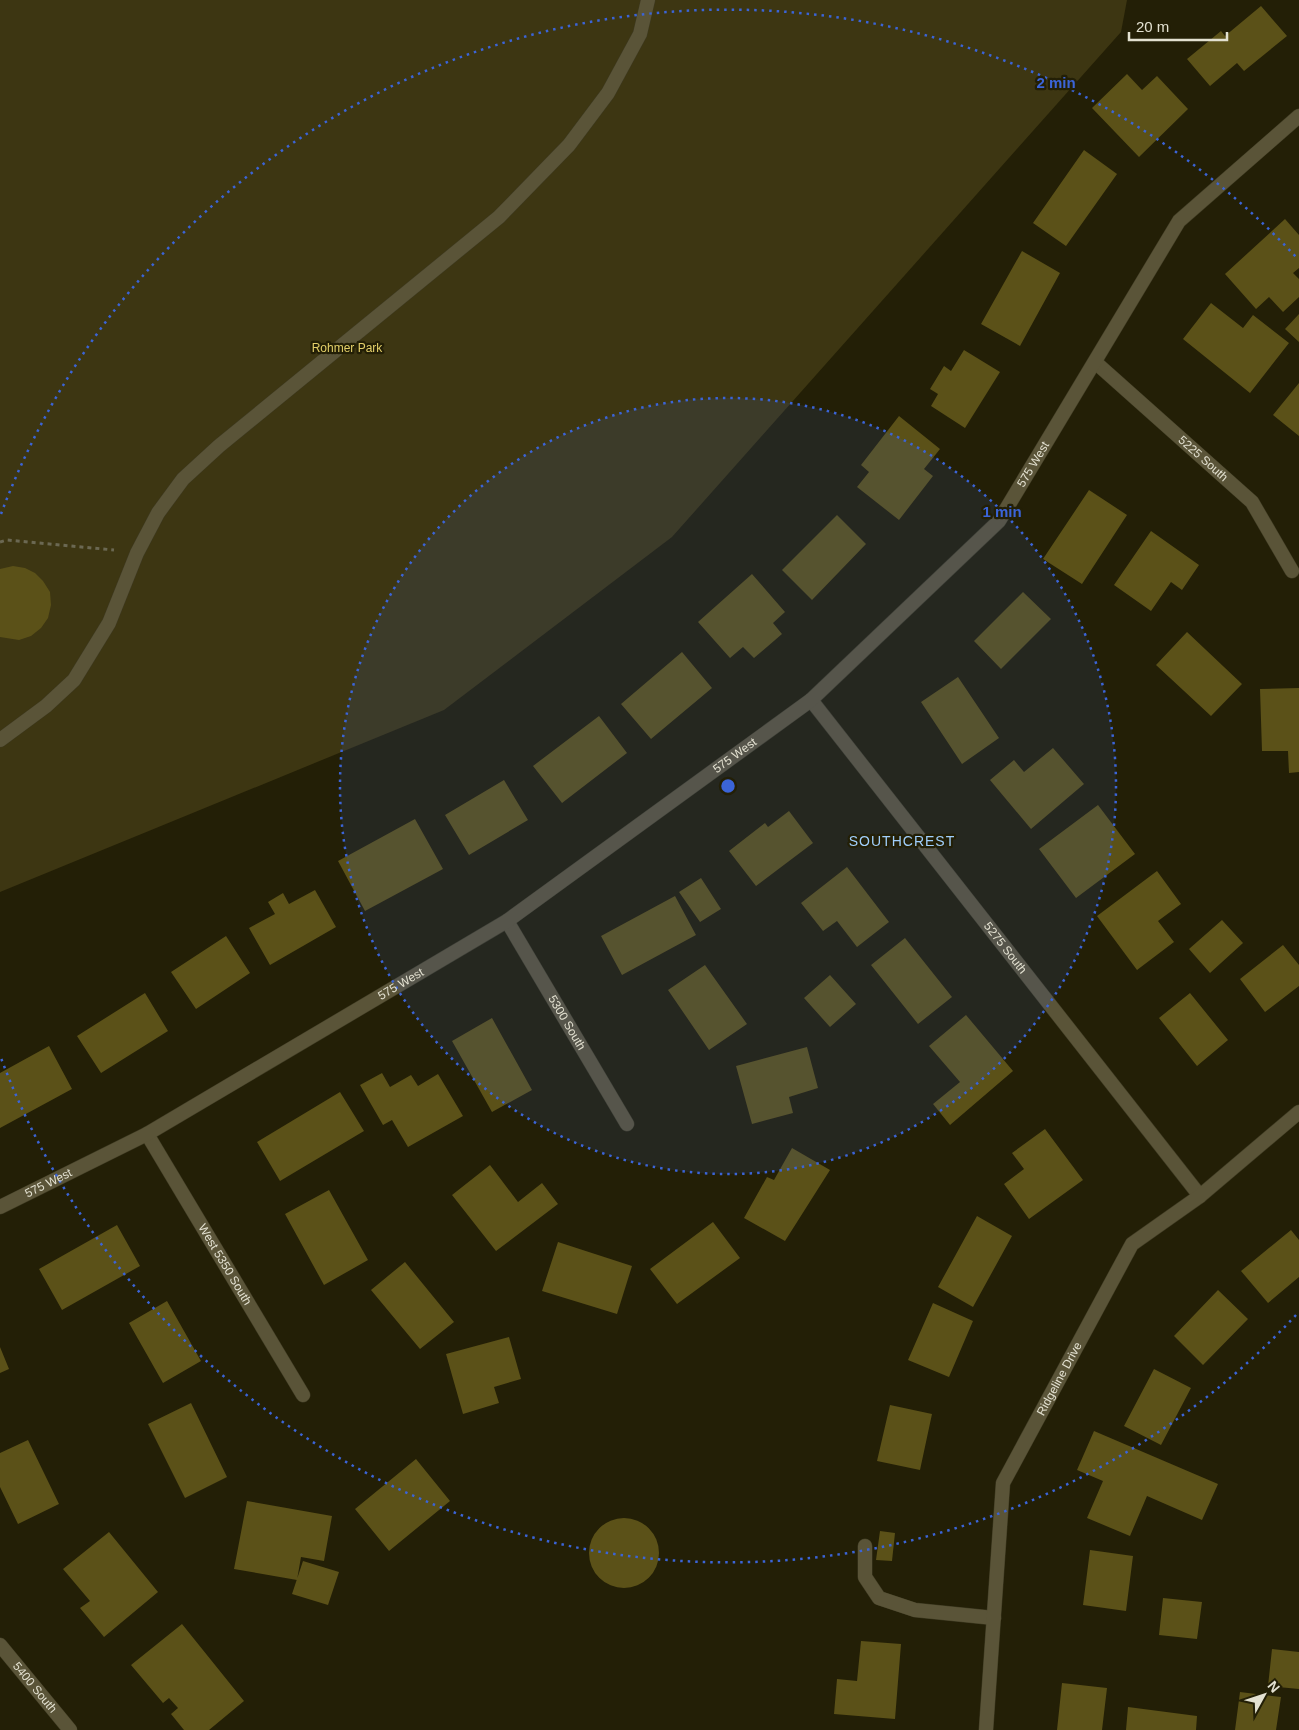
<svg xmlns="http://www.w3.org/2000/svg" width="1299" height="1730" font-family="Arial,sans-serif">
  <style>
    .green { fill: #3d3612 }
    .building { fill: #5b5118 }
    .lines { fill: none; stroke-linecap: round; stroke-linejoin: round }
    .service-casing { stroke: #3e3a22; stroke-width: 15 }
    .minor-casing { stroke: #3e3a22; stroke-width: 15 }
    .tertiary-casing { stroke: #3e3a22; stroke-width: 15 }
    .path { stroke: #6b6852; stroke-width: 3; stroke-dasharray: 4 4; stroke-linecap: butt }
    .service { stroke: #5a5438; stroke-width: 14 }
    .minor { stroke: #5a5438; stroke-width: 14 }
    .tertiary { stroke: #5a5438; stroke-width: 14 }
    .ring { fill: none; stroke: #3b64d7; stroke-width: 2.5; stroke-dasharray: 2.5 5 }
    .labels { text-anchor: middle; stroke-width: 4.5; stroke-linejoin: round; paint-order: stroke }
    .park-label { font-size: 12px; fill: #e3cf69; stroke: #231f06 }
    .street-label { font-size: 12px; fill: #e3e1d1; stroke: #231f06 }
    .neighbourhood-label { font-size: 14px; letter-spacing: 1px; fill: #a1cffc; stroke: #231f06 }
    .centre { fill: #3b64d7; stroke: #231f06; stroke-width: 2.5 }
    .ring-label { font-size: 15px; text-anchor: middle; font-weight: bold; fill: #3b64d7; stroke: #231f06; stroke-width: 4.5; stroke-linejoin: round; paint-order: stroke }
  </style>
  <rect width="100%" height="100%" fill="#231f06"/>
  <path class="green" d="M 0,0 L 1127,0 L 1121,32 L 672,537 L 444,710 L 0,892 Z"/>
  <path class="building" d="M 1261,6 L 1287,36 L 1244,71 L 1237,63 L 1210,86 L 1187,59 L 1221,31 L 1225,36 Z
    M 1127,74 L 1142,90 L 1157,76 L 1188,109 L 1139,157 L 1092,108 Z
    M 1084,150 L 1117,174 L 1066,246 L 1033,223 Z
    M 1285,219 L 1299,235 L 1299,268 L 1293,273 L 1299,279 L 1299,297 L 1283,312 L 1269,297 L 1256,309 L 1225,274 Z
    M 1022,251 L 1060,273 L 1020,346 L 981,324 Z
    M 1211,303 L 1243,328 L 1253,315 L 1289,343 L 1250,393 L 1183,339 Z
    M 1299,314 L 1299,342 L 1285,329 Z
    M 964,350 L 1000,372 L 965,428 L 931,406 L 938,394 L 930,389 L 944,366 L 951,371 Z
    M 1299,383 L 1299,436 L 1273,415 Z
    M 899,416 L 940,449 L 924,469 L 933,476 L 899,520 L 857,487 L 869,472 L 861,465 Z
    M 1089,490 L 1127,515 L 1082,584 L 1043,559 Z
    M 837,515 L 866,544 L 812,600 L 782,570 Z
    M 1151,531 L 1199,565 L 1182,590 L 1171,582 L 1151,611 L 1114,585 Z
    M 13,566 L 25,568 L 35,573 L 43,581 L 50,592 L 51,605 L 48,618 L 41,628 L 31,636 L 19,640 L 0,637 L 0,569 Z
    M 752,574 L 785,612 L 773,623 L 782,634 L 754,658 L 743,647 L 730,658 L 698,622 Z
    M 1023,592 L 1051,619 L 1001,669 L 974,641 Z
    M 1187,632 L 1242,684 L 1211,716 L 1156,665 Z
    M 682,652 L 712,688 L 651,739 L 621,704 Z
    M 958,677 L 999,738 L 962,764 L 921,702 Z
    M 1299,688 L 1299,772 L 1289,773 L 1288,751 L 1262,751 L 1260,689 Z
    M 599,716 L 627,753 L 562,803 L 533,766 Z
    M 1053,748 L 1084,784 L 1031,829 L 990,780 L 1014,760 L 1024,772 Z
    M 504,780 L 528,820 L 469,855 L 445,815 Z
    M 1098,805 L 1135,854 L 1076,898 L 1039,849 Z
    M 789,811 L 813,843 L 756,886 L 729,851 L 765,823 L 768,827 Z
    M 415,819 L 443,869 L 365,911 L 338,861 Z
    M 847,867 L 889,922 L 857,947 L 837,921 L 823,931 L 801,903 Z
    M 1157,871 L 1181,904 L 1158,921 L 1174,942 L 1137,970 L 1097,916 Z
    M 701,878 L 721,909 L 700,922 L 679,892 Z
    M 315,890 L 336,927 L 270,965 L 249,928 L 275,914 L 268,902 L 283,893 L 289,904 Z
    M 675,896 L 696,935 L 622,975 L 601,936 Z
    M 1222,920 L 1243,943 L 1210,973 L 1189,949 Z
    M 226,936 L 250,973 L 196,1009 L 171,972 Z
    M 905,938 L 952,997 L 918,1024 L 871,965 Z
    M 1283,945 L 1299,965 L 1299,986 L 1265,1012 L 1240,979 Z
    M 705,965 L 747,1024 L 709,1050 L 668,990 Z
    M 830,975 L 856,1004 L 830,1027 L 804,998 Z
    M 145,993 L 168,1031 L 101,1073 L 77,1036 Z
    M 1190,993 L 1228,1040 L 1197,1066 L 1159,1018 Z
    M 966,1015 L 1013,1071 L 950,1125 L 933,1104 L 960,1082 L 929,1046 Z
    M 492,1018 L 532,1090 L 492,1112 L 452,1041 Z
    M 49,1046 L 72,1089 L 0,1128 L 0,1073 Z
    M 807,1047 L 818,1088 L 789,1097 L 793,1113 L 752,1124 L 736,1066 Z
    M 382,1073 L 390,1087 L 411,1075 L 418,1086 L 438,1074 L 463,1116 L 408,1147 L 392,1120 L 383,1125 L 360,1085 Z
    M 340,1092 L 364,1131 L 280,1181 L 257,1142 Z
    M 1045,1129 L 1083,1180 L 1029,1219 L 1004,1184 L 1024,1169 L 1012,1153 Z
    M 792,1148 L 830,1170 L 785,1241 L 744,1218 L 767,1177 L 774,1180 Z
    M 490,1165 L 518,1202 L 542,1183 L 558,1204 L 496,1251 L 452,1195 Z
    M 329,1190 L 368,1260 L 324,1285 L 285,1214 Z
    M 977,1216 L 1012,1236 L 973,1307 L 938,1287 Z
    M 713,1222 L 740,1258 L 677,1304 L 650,1269 Z
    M 117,1225 L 140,1266 L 62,1310 L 39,1269 Z
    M 1291,1230 L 1299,1240 L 1299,1277 L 1268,1303 L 1241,1271 Z
    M 558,1242 L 632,1266 L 617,1314 L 542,1291 Z
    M 405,1262 L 454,1322 L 420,1349 L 371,1290 Z
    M 1218,1290 L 1248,1319 L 1203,1365 L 1174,1336 Z
    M 167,1301 L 201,1361 L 163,1383 L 129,1323 Z
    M 933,1303 L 973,1321 L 949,1377 L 908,1360 Z
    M 509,1337 L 521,1379 L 494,1387 L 499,1403 L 463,1414 L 446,1354 Z
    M 0,1347 L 9,1369 L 0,1373 Z
    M 1154,1369 L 1191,1388 L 1161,1445 L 1124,1426 Z
    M 191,1403 L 227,1477 L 185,1498 L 148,1424 Z
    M 890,1405 L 932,1414 L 920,1470 L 877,1461 Z
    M 1094,1431 L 1218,1484 L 1202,1520 L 1147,1496 L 1130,1536 L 1087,1518 L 1103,1481 L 1077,1470 Z
    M 28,1440 L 59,1504 L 18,1524 L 0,1487 L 0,1453 Z
    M 416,1459 L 450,1501 L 389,1551 L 355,1509 Z
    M 247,1501 L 332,1516 L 324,1561 L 301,1557 L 297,1580 L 234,1569 Z
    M589 1553a35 35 0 1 1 70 0a35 35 0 1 1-70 0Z
    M 880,1531 L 895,1533 L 892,1561 L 876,1560 Z
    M 109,1532 L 158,1592 L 104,1637 L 80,1608 L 90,1601 L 63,1569 Z
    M 1090,1550 L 1133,1556 L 1126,1611 L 1083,1605 Z
    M 303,1561 L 339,1572 L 328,1605 L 292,1594 Z
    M 1163,1598 L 1202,1602 L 1197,1639 L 1159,1635 Z
    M 182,1624 L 244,1701 L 209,1730 L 184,1730 L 171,1714 L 178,1708 L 169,1698 L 163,1703 L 131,1665 Z
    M 861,1641 L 901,1644 L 895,1719 L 834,1714 L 837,1679 L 857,1681 Z
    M 1272,1649 L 1299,1652 L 1299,1689 L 1268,1686 Z
    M 1062,1683 L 1107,1688 L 1102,1730 L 1057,1730 Z
    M 1240,1692 L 1281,1697 L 1276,1730 L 1235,1730 Z
    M 1128,1707 L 1197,1716 L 1196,1730 L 1126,1730 Z"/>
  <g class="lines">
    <defs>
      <path id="service" d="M 0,740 L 46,706 L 74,680 L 109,623 L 137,553 L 158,513 L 183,479 L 219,446 L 499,217 L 569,145 L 608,93 L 640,34 L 648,0
        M 865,1546 L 865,1577 L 879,1598 L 915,1610 L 994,1618"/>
      <g id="minor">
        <path id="s1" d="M 1095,362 L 1252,502 L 1292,571"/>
        <path id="s2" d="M 811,700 L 1200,1196"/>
        <path id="s3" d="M 507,921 L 627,1124"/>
        <path id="s4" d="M 147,1134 L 303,1395"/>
        <path id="s5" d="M 0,1207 L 147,1134 L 507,921 L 811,700 L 999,521 L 1179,221 L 1299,116"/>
        <path id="s6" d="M 0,1645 L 70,1730"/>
      </g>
      <g id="tertiary">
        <path id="s7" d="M 986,1730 L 1003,1483 L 1132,1244 L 1200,1196 L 1299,1112"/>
      </g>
    </defs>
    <use href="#service" class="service-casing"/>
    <use href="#minor" class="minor-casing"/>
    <use href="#tertiary" class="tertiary-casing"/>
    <path class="path" d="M 0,542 L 7,540 L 114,550"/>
    <use href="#service" class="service"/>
    <use href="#minor" class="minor"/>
    <use href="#tertiary" class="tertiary"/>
  </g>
  <circle cx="728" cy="786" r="388" fill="#3b64d7" fill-opacity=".12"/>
  <g class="ring">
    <circle cx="728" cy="786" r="388"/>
    <path d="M1296 1315A776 776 0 0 1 1 1058M1 514A776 776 0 0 1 1296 257"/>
  </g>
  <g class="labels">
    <g class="park-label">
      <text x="347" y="352">Rohmer Park</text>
    </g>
    <g class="street-label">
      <text dy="4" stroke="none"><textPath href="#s1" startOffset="145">5225 South</textPath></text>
      <text dy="4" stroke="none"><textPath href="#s5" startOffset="1284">575 West</textPath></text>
      <text dy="4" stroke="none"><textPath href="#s5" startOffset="864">575 West</textPath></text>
      <text dy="4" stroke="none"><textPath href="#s2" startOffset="315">5275 South</textPath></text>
      <text dy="4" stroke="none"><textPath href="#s5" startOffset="459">575 West</textPath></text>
      <text dy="4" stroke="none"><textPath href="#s3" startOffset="118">5300 South</textPath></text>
      <text dy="4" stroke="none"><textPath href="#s5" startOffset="54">575 West</textPath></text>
      <text dy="4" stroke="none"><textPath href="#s4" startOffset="152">West 5350 South</textPath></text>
      <text dy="4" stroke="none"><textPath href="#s7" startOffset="366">Ridgeline Drive</textPath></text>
      <text dy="4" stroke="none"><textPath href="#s6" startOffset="55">5400 South</textPath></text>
    </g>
    <g class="neighbourhood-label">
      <text x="902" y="846">SOUTHCREST</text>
    </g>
  </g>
  <circle cx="728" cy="786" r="8" class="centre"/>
  <g class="ring-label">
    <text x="1056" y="88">2 min</text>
    <text x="1002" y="517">1 min</text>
  </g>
  <g transform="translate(1264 1695) rotate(50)" stroke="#231f06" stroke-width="4" paint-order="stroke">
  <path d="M0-4L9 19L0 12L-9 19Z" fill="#e3e1d1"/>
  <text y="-8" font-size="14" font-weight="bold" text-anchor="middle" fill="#e3e1d1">N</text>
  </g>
  <path d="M1129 32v8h98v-8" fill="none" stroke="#e3e1d1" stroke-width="2.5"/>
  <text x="1136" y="32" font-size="15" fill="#e3e1d1" stroke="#231f06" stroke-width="4" paint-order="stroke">20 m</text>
</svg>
